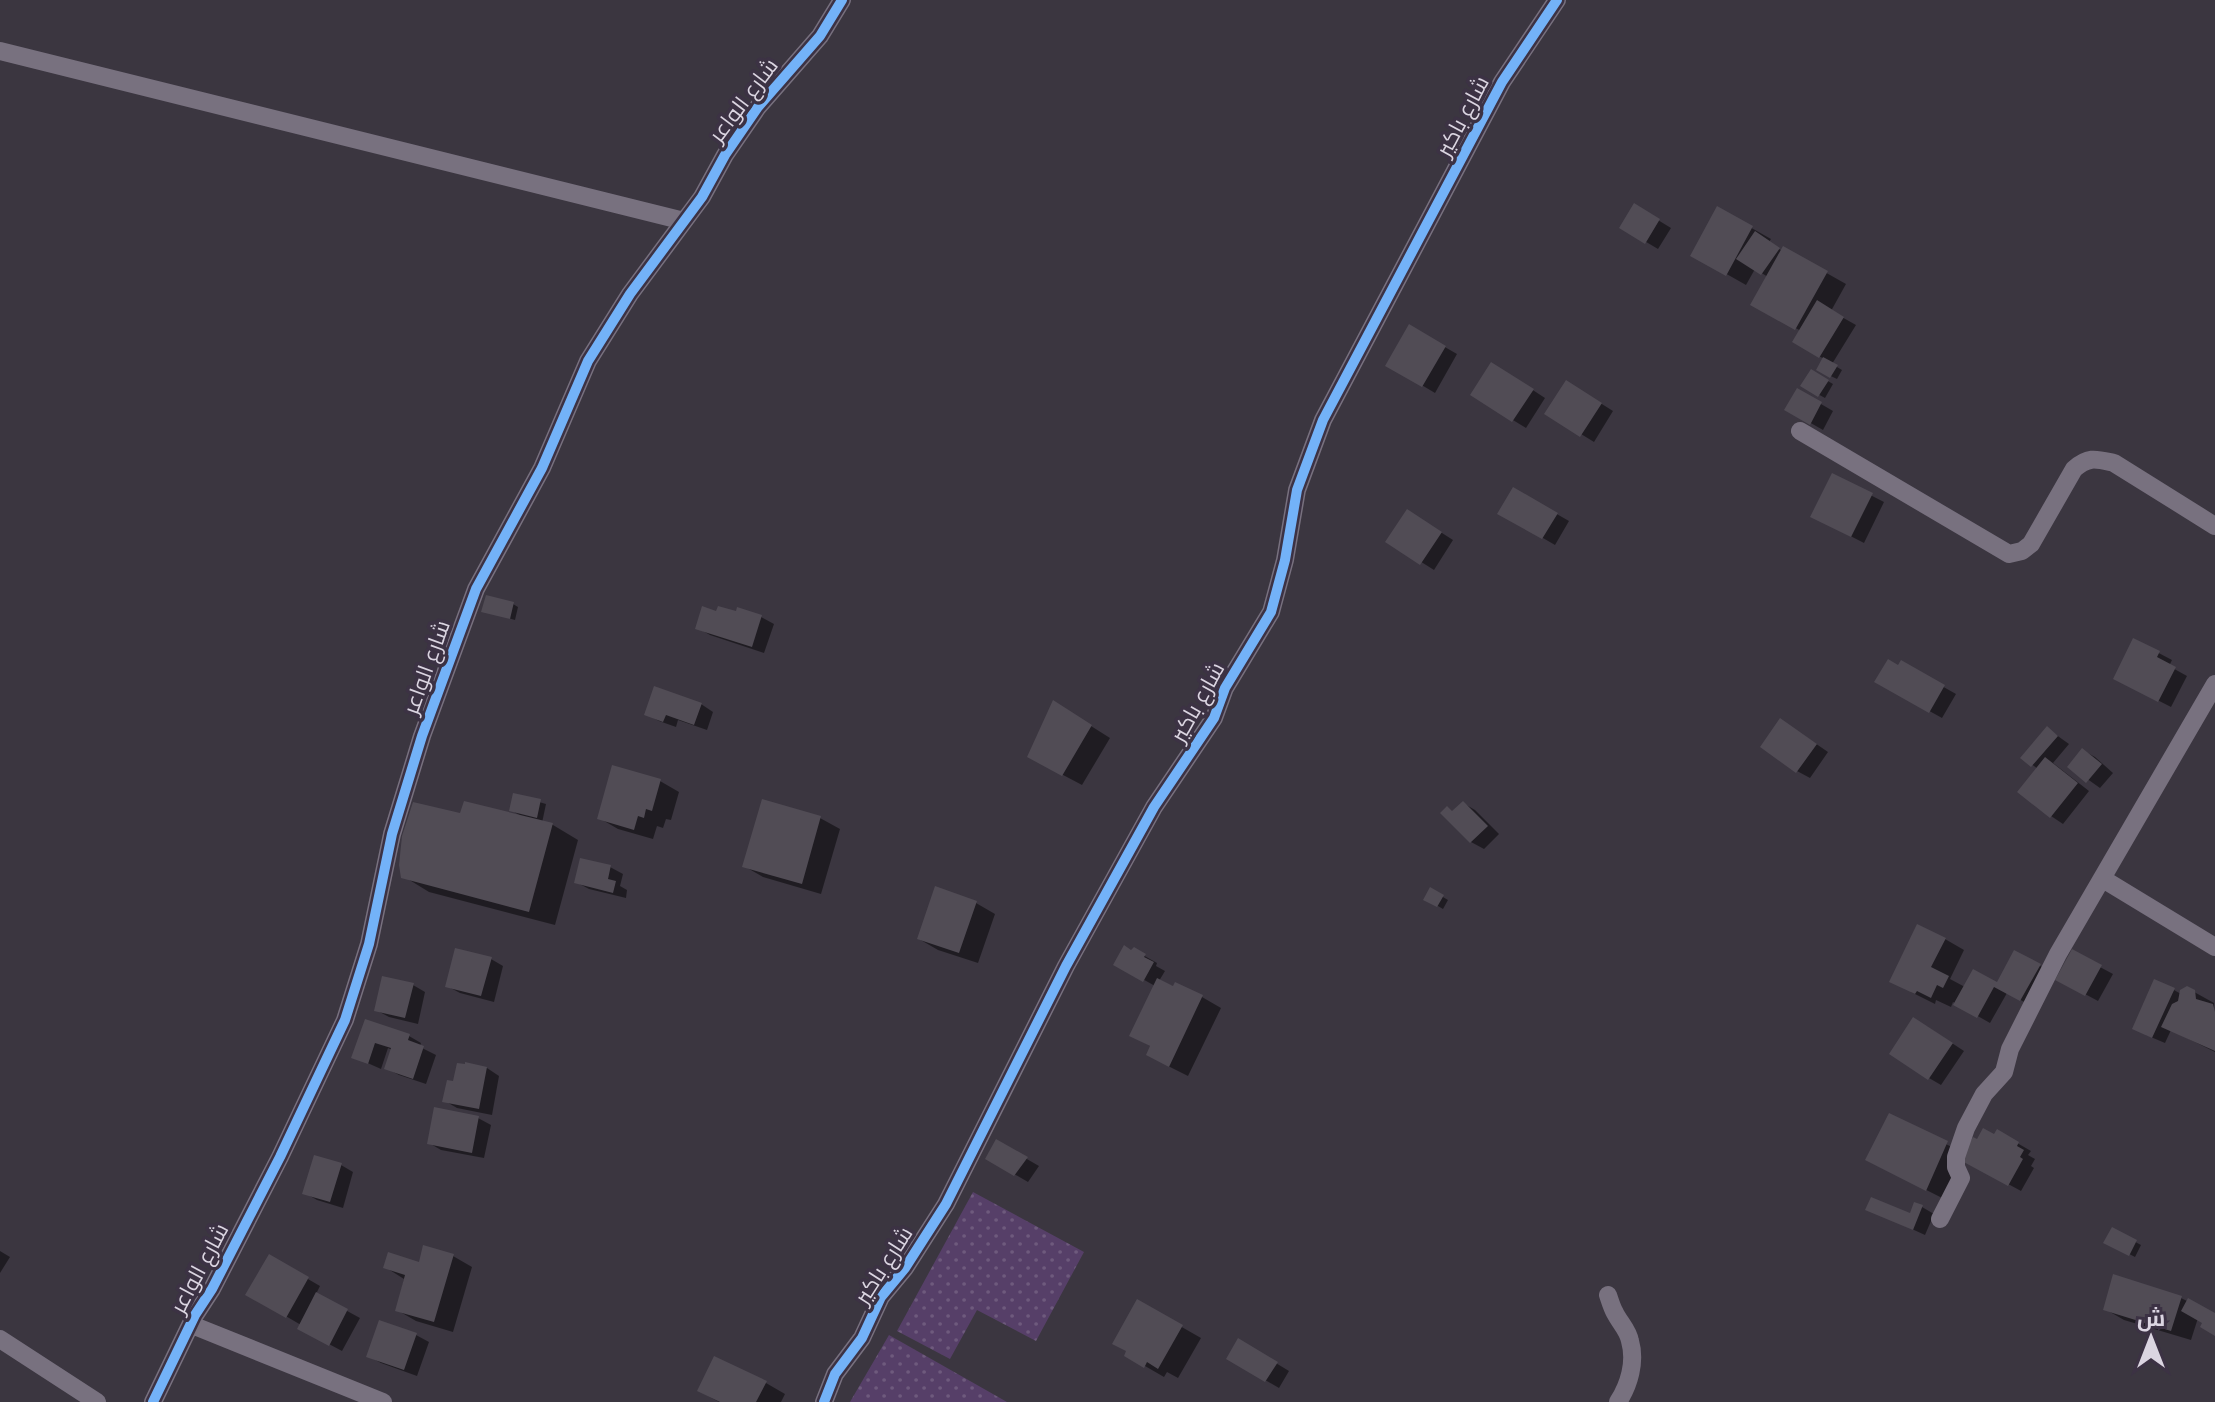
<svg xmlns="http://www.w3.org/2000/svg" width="2215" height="1402" font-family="'Golos Text',Cairo,sans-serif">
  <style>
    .grass { fill: url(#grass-dots) }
    .shadow { fill: #0007 }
    .building { fill: #514c55 }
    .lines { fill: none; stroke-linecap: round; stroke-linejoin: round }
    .street { stroke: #78717f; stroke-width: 18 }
    .cycleway-casing { stroke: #3c3244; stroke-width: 15 }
    .cycleway { stroke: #73b2f8; stroke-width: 10 }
    .labels { text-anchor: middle; stroke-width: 7; stroke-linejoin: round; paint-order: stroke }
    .street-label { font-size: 22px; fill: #dbd5e1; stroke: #3c3244 }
  </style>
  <defs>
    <pattern id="grass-dots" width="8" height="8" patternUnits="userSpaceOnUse" patternTransform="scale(2)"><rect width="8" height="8" fill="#563f68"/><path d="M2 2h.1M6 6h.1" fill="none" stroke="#6e5a7d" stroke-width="1.8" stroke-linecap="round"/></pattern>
  </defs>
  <rect width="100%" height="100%" fill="#3b3640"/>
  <path class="grass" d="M 973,1192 L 1084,1252 L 1036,1341 L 977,1310 L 950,1359 L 897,1331 Z
    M 889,1335 L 1007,1402 L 850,1402 Z"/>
  <path class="shadow" d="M 1635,206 L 1671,228 L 1658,249 L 1621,227 Z
    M 1718,209 L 1771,239 L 1769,242 L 1782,251 L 1784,249 L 1846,284 L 1831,311 L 1856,325 L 1832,364 L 1842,370 L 1837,379 L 1818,370 L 1824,359 L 1795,341 L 1801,331 L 1753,304 L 1768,277 L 1755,269 L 1746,285 L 1693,255 Z
    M 1410,327 L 1457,354 L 1435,393 L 1388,365 Z
    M 1504,371 L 1545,398 L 1526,428 L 1472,395 Z
    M 1812,372 L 1833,384 L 1825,398 L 1803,386 Z
    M 1578,389 L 1613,411 L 1594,442 L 1547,413 Z
    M 1797,390 L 1833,411 L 1823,430 L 1786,409 Z
    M 1833,476 L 1884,502 L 1864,543 L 1825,523 Z
    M 1513,489 L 1569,521 L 1555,545 L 1500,513 Z
    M 1420,519 L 1453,540 L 1434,570 L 1388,541 Z
    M 513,604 L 518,607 L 515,620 L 484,611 Z
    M 718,613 L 761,617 L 774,624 L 764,653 L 710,635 L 698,628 Z
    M 2134,640 L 2172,660 L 2169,666 L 2187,676 L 2171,707 L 2128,685 Z
    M 1901,663 L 1956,694 L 1942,718 L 1877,682 L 1899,667 Z
    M 701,704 L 713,712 L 707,730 L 678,720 L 676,727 L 659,721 L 646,714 Z
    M 1072,714 L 1110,738 L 1082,785 L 1048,767 Z
    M 1793,728 L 1828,752 L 1810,778 L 1797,771 Z
    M 2048,729 L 2069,744 L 2053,763 L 2089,791 L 2063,824 L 2051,816 L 2038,769 L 2023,758 Z
    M 2082,750 L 2095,757 L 2113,773 L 2100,788 L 2069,766 Z
    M 660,781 L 679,792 L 671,820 L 666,819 L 663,828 L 657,826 L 653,839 L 618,829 L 599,818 Z
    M 515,795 L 546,804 L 542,823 L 553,825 L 578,840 L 555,925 L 429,892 L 403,876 L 462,816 L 521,816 L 511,810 Z
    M 1463,803 L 1475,810 L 1499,834 L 1484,849 L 1471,842 L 1442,813 L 1454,812 Z
    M 820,818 L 840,829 L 821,894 L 763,877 L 744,866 Z
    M 610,867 L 623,874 L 620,886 L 627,890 L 626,898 L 589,889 L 576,882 Z
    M 1431,890 L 1448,900 L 1443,909 L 1426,899 Z
    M 976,903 L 995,914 L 978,963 L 938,950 L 919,939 Z
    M 1945,939 L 1964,950 L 1950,979 L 1965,987 L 1998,984 L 2015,953 L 2052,972 L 2034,1007 L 2007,993 L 1990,1023 L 1953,1002 L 1951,1007 L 1936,1000 L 1935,1004 L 1911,992 Z
    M 1134,950 L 1157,963 L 1156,966 L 1165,971 L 1159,981 L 1202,997 L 1221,1008 L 1188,1076 L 1168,1066 L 1152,1047 L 1131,1036 L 1155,986 L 1116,964 Z
    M 2072,952 L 2113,974 L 2098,1001 L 2057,979 Z
    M 491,959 L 503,966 L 494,1002 L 460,993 L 447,986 Z
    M 413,985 L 425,992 L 418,1024 L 389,1017 L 376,1010 Z
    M 2187,988 L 2214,1003 L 2215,1052 L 2171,1030 L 2165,1043 L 2146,1035 L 2174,990 L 2181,994 Z
    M 366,1021 L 409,1036 L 421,1043 L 420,1047 L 436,1055 L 426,1084 L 399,1075 L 386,1068 L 392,1050 L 388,1048 L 381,1069 L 354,1057 Z
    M 1926,1026 L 1964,1051 L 1941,1085 L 1929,1078 Z
    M 458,1065 L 487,1068 L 499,1076 L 492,1115 L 457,1108 L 445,1101 L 454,1083 Z
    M 1889,1116 L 1966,1154 L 1995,1136 L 1998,1132 L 2031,1151 L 2028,1155 L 2035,1159 L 2031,1166 L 2034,1168 L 2021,1191 L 1964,1160 L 1946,1200 L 1887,1170 Z
    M 478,1118 L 491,1125 L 484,1158 L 441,1150 L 429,1143 Z
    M 997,1142 L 1039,1166 L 1028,1182 L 987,1158 Z
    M 341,1165 L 353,1172 L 343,1208 L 317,1200 L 305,1193 Z
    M 1922,1207 L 1934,1214 L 1925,1235 L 1868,1209 L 1911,1215 Z
    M 2113,1230 L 2141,1245 L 2135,1257 L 2106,1242 Z
    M 0,1251 L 10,1257 L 0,1273 Z
    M 453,1256 L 472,1267 L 453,1332 L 416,1321 L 397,1310 L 404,1279 L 385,1267 L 420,1264 Z
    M 270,1257 L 320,1286 L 316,1294 L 360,1318 L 342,1351 L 299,1328 L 301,1325 L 248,1294 Z
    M 2181,1298 L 2215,1315 L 2215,1334 L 2205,1322 L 2198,1318 L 2191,1340 L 2124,1320 L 2105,1309 Z
    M 1138,1302 L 1201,1338 L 1178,1378 L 1167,1372 L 1164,1377 L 1126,1355 Z
    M 416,1335 L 429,1342 L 417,1376 L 381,1363 L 368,1356 Z
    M 1239,1341 L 1289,1371 L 1279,1388 L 1229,1359 Z
    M 766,1383 L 785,1394 L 781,1402 L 719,1402 L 699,1391 Z"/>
  <path class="building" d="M 1634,203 L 1660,219 L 1645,244 L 1619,228 Z
    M 1717,206 L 1753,226 L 1726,276 L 1690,256 Z
    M 1755,231 L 1780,248 L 1761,275 L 1736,259 Z
    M 1783,246 L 1828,271 L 1795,330 L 1750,305 Z
    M 1817,300 L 1844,317 L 1819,358 L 1792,342 Z
    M 1409,324 L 1446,346 L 1422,387 L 1385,366 Z
    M 1823,357 L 1838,365 L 1830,378 L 1816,370 Z
    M 1491,362 L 1534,389 L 1512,422 L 1470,395 Z
    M 1811,369 L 1829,380 L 1818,397 L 1800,386 Z
    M 1566,380 L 1602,403 L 1580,437 L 1544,414 Z
    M 1797,388 L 1822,402 L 1810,425 L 1784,410 Z
    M 1832,473 L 1873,493 L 1851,537 L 1810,517 Z
    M 1513,487 L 1558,513 L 1542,539 L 1497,514 Z
    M 1407,509 L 1442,532 L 1420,565 L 1385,542 Z
    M 486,595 L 514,602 L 510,619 L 481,612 Z
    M 702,606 L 716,611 L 718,606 L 736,611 L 737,607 L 762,615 L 752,647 L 695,629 Z
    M 2133,638 L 2160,651 L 2157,657 L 2176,667 L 2158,702 L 2113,679 Z
    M 1888,659 L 1898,665 L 1901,660 L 1945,685 L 1929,713 L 1874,682 Z
    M 654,686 L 702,703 L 694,725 L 666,715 L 663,722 L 644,715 Z
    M 1053,700 L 1092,725 L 1062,776 L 1027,757 Z
    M 1780,718 L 1817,744 L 1796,773 L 1760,747 Z
    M 2047,726 L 2058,736 L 2031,767 L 2020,758 Z
    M 2082,748 L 2102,764 L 2086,783 L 2067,767 Z
    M 2045,757 L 2078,783 L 2050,818 L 2017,792 Z
    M 612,765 L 661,779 L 652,811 L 646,809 L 644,818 L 638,816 L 634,830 L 597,819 Z
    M 513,793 L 541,799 L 537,818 L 509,811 Z
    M 762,799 L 821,816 L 802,884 L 742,867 Z
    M 464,801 L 553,823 L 529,912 L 401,878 L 399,865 L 402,836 L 413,802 L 460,813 Z
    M 1463,801 L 1488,826 L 1470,843 L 1440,813 L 1447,806 L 1452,811 Z
    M 580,858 L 611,865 L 608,879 L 616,881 L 613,893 L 574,883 Z
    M 935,886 L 977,901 L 959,953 L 917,939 Z
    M 1430,887 L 1444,895 L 1437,907 L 1423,900 Z
    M 1917,924 L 1946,938 L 1931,967 L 1949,976 L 1943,988 L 1937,985 L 1931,998 L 1917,991 L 1915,994 L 1889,982 Z
    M 1124,945 L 1131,950 L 1134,947 L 1146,954 L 1144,957 L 1154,962 L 1143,982 L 1113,965 Z
    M 455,948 L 492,957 L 481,996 L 445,987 Z
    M 2072,949 L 2102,965 L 2085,996 L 2055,980 Z
    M 2014,950 L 2041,964 L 2020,1001 L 1994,987 L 1977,1018 L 1953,1005 L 1973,969 L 1997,982 Z
    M 382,976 L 414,983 L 405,1018 L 374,1011 Z
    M 1157,978 L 1173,986 L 1175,982 L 1203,995 L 1169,1067 L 1146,1055 L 1150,1046 L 1129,1036 Z
    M 2154,979 L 2175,988 L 2152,1038 L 2132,1029 Z
    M 2187,986 L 2195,990 L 2196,999 L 2213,1004 L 2215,1012 L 2215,1051 L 2161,1027 L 2172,1004 L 2178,1001 L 2180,990 Z
    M 1913,1017 L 1953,1043 L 1928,1080 L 1889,1054 Z
    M 365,1019 L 410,1034 L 408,1040 L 424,1046 L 413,1079 L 384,1069 L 391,1048 L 375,1043 L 368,1064 L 351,1058 Z
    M 465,1062 L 487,1067 L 479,1109 L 442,1102 L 447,1080 L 453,1081 L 457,1063 L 465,1064 Z
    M 434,1107 L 479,1116 L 472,1153 L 427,1144 Z
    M 1889,1113 L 1948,1141 L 1926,1191 L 1865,1160 Z
    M 1983,1128 L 1994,1134 L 1997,1129 L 2019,1142 L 2017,1146 L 2024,1150 L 2020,1157 L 2023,1159 L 2008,1186 L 1960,1160 L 1973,1137 L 1977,1139 Z
    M 996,1139 L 1028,1157 L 1014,1176 L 985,1159 Z
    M 314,1155 L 342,1163 L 330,1202 L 302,1194 Z
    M 1871,1197 L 1910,1213 L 1914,1202 L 1923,1205 L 1913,1230 L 1865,1210 Z
    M 2112,1227 L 2137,1240 L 2129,1256 L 2103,1243 Z
    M 423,1245 L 454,1254 L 434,1322 L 395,1311 L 405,1275 L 383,1268 L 388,1252 L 419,1262 Z
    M 269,1254 L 309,1277 L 286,1318 L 245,1295 Z
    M 2113,1274 L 2182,1296 L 2171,1331 L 2103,1310 Z
    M 316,1292 L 348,1309 L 329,1346 L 297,1329 Z
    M 2188,1298 L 2215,1313 L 2215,1336 L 2200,1327 L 2202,1323 L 2181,1311 Z
    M 1137,1299 L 1183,1325 L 1158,1369 L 1147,1362 L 1144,1368 L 1124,1356 L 1126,1351 L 1112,1344 Z
    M 379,1320 L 417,1333 L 404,1370 L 366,1357 Z
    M 1238,1338 L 1278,1362 L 1265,1382 L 1226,1359 Z
    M 714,1356 L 767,1381 L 756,1402 L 720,1402 L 697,1391 Z"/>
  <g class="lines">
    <path class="street" d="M 0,51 L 684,221
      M 1800,431 L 2009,554 L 2022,551 L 2031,544 L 2074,469 C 2089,456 2096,459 2114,463 L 2215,526
      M 2103,879 L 2215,947
      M 1940,1219 L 1961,1178 L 1956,1167 L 1956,1157 L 1966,1128 L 1984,1094 L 2004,1072 L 2010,1049 L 2058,954 L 2215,684
      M 1608,1295 C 1610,1301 1612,1308 1615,1313 C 1620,1323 1628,1330 1630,1341 C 1636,1362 1629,1385 1618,1402
      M 192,1325 L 383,1402
      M 0,1339 L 97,1402
      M 153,1402 L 195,1315 L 212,1289 L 280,1157 L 345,1020 L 369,944 L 392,834 L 422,736 L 476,589 L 542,468 L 588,361 L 630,294 L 702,197 L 725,155 L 758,107 L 820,36 L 842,0
      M 824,1402 L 835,1374 L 862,1338 L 881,1297 L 905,1268 L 946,1204 L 1066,966 L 1154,807 L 1214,718 L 1225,688 L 1271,612 L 1285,560 L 1297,490 L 1323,420 L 1502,82 L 1557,0"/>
    <defs>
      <path id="cycleway" d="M 153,1402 L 195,1315 L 212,1289 L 280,1157 L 345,1020 L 369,944 L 392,834 L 422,736 L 476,589 L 542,468 L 588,361 L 630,294 L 702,197 L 725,155 L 758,107 L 820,36 L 842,0
        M 824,1402 L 835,1374 L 862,1338 L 881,1297 L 905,1268 L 946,1204 L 1066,966 L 1154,807 L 1214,718 L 1225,688 L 1271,612 L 1285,560 L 1297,490 L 1323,420 L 1502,82 L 1557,0"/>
    </defs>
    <use href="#cycleway" class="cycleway-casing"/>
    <use href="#cycleway" class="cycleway"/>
  </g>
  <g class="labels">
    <g class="street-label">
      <text transform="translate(743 100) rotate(-53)" y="8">شارع الواعر</text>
      <text transform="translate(1462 116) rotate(-62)" y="8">شارع باكير</text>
      <text transform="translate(426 667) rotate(-70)" y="8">شارع الواعر</text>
      <text transform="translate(1197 702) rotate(-61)" y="8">شارع باكير</text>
      <text transform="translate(883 1265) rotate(-57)" y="8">شارع باكير</text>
      <text transform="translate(199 1268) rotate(-62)" y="8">شارع الواعر</text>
    </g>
  </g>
  <g transform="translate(2151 1338)" stroke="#3c3244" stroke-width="6" paint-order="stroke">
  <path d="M0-6L14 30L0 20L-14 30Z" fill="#dbd5e1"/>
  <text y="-12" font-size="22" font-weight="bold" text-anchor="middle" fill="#dbd5e1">ش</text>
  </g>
</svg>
